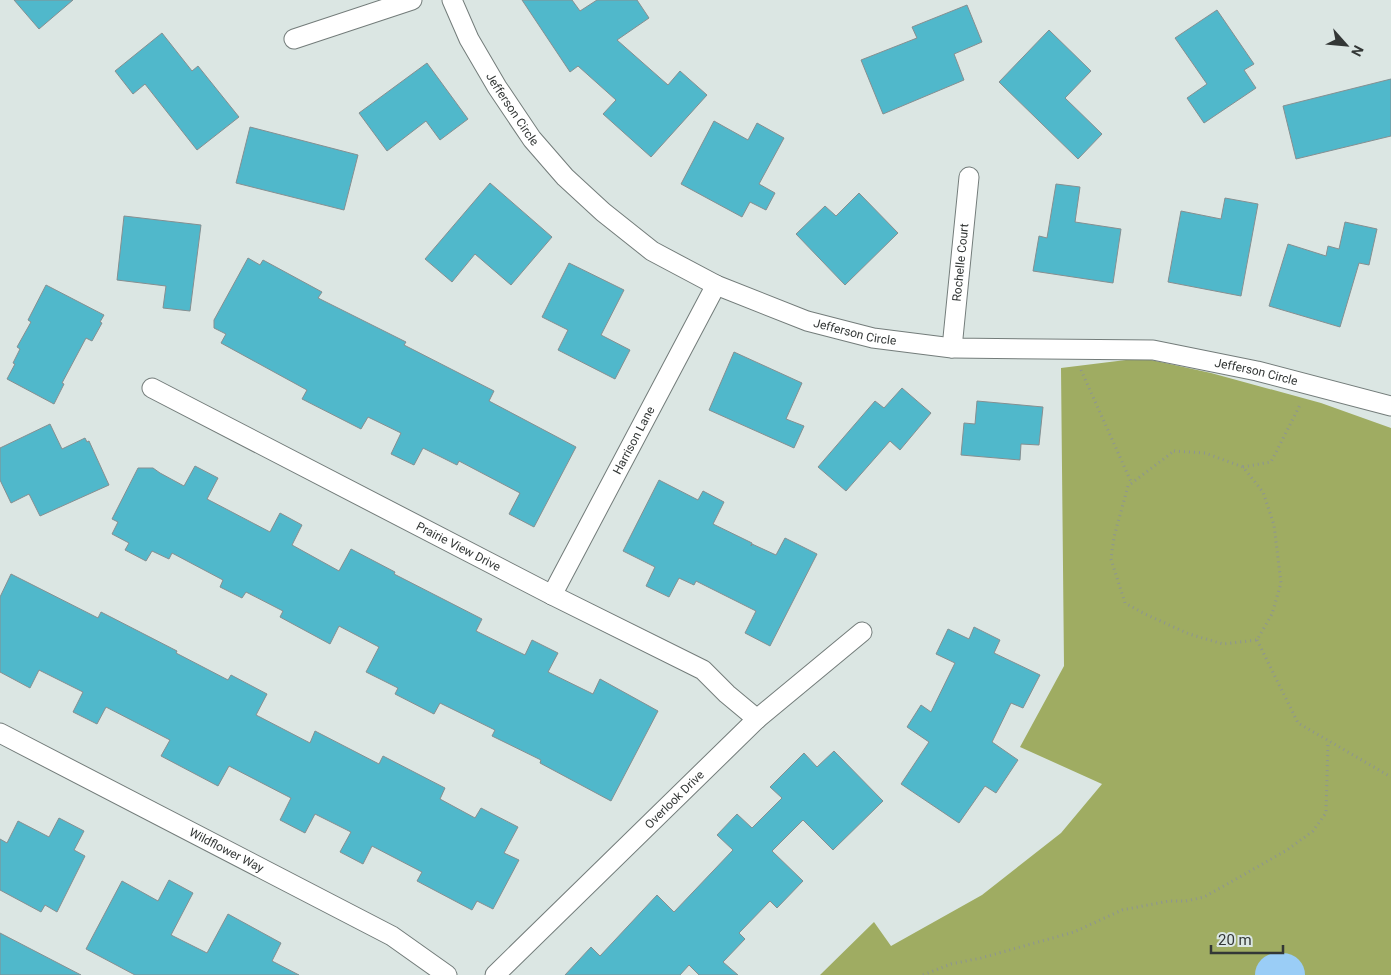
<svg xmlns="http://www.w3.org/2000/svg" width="1391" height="975" font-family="Roboto,sans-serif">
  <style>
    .forest { fill: #9fac62 }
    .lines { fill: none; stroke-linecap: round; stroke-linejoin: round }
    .river { stroke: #9acdf6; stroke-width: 44 }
    .building { fill: #50b8cb; stroke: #858f91 }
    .street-casing { stroke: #737c7a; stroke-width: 21 }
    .path { stroke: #8e9593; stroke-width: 3; stroke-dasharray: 1 4; stroke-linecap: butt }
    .street { stroke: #fff; stroke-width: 19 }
    .labels { text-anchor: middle; stroke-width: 4.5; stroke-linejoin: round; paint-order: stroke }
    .street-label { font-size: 12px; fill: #333736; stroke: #dbe6e3 }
  </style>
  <rect width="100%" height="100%" fill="#dbe6e3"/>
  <path class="forest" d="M 1142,358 L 1211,373 L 1321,403 L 1391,428 L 1391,975 L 820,975 L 874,922 L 891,946 L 982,895 L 1061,833 L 1102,784 L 1020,747 L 1064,666 L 1061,368 Z"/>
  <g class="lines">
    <path class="river" d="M 1277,975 L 1283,975"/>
  </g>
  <path class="building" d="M 14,0 L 73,0 L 39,29 Z
    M 522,0 L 572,0 L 580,11 L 597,0 L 637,0 L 649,18 L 617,40 L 668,85 L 680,71 L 707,95 L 651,157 L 603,114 L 616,100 L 578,66 L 570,72 Z
    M 967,5 L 982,42 L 954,54 L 964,80 L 883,114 L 861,60 L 917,38 L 912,27 Z
    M 1217,10 L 1254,64 L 1244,70 L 1256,88 L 1204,123 L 1187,98 L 1207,84 L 1175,38 Z
    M 1049,30 L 1091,71 L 1065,98 L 1102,134 L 1078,159 L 999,82 Z
    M 162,33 L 192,71 L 198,66 L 239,117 L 197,150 L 145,84 L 133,94 L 115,71 Z
    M 427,63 L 468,119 L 440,140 L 426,121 L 387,151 L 359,113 Z
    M 1391,79 L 1391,136 L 1296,159 L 1283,106 Z
    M 714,121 L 748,140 L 757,123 L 784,138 L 759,184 L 775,193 L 766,210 L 750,202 L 742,217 L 681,184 Z
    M 250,127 L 358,155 L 344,210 L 236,183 Z
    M 490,183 L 552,237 L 511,285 L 475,254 L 452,282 L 425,259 Z
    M 1056,184 L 1080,187 L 1075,222 L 1121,229 L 1113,283 L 1033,271 L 1039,236 L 1047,238 Z
    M 859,193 L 898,233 L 845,285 L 796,234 L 825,206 L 836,216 Z
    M 1225,198 L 1258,204 L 1241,296 L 1168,282 L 1181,211 L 1221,219 Z
    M 124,216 L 201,225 L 190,311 L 163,308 L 166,286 L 117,280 Z
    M 1345,222 L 1377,229 L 1369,265 L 1359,263 L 1340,327 L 1269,306 L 1288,244 L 1326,256 L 1328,246 L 1339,249 Z
    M 248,258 L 260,265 L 263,260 L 322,292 L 318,298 L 406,342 L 404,345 L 494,391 L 489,401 L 576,447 L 534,527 L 509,514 L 520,493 L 459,461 L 457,465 L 423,448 L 414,465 L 391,454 L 401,433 L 368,417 L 361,429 L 302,399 L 307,390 L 221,343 L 226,334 L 214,328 L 214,320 Z
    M 569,263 L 624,290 L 601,335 L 630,350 L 615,379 L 558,350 L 568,330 L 542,317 Z
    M 46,285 L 104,315 L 100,322 L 102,323 L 92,341 L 86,338 L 62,383 L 64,384 L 54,404 L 7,379 L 15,364 L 13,363 L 20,349 L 17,347 L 31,322 L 28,320 Z
    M 734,352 L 802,383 L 786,419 L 804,426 L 794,448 L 709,410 Z
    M 902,388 L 931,413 L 900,450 L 890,441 L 846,491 L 818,467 L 875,401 L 884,408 Z
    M 977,401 L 1043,407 L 1039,445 L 1021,444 L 1020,460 L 961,455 L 964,423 L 975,424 Z
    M 50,424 L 62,449 L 85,438 L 87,442 L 89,441 L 109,485 L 40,516 L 29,494 L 11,503 L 0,480 L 0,448 Z
    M 195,466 L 218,478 L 207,499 L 270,532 L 280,513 L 302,525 L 292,545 L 339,571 L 351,549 L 395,572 L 394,574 L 482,619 L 476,631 L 525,655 L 532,640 L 558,653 L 548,672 L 593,694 L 600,679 L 658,711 L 611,801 L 540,763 L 541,760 L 492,736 L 495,730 L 440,703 L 434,714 L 395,694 L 398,688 L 366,672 L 379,647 L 339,626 L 330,644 L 280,617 L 283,611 L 246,592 L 242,598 L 220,587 L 223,580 L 172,553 L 169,559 L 152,551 L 146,561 L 125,550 L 129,543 L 112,534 L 118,522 L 112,519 L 138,468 L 153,468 L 160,473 L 184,486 Z
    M 659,480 L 698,500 L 703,491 L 724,502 L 713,524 L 752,543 L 751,546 L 752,544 L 776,555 L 785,538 L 817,554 L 770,646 L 745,633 L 756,611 L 696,581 L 694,585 L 679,578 L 669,597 L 646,586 L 655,567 L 623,551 Z
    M 11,574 L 98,618 L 101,612 L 177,651 L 176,653 L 228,680 L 231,675 L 267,694 L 256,715 L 310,743 L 315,731 L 379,764 L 383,756 L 445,788 L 440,799 L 475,818 L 481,808 L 518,827 L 504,853 L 519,860 L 493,909 L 477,901 L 472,910 L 417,881 L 422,872 L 372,846 L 363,864 L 340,852 L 351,832 L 315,814 L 305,833 L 280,820 L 291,798 L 229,766 L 218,786 L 161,756 L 170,740 L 106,707 L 97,724 L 73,712 L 83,692 L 39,670 L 30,688 L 0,672 L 0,597 Z
    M 974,627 L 1000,640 L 994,653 L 1040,675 L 1023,708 L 1011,703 L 992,742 L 1018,760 L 996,793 L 985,786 L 959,823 L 901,784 L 929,742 L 907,727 L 921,705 L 931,712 L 955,663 L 936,654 L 948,629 L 969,639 Z
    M 834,751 L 883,801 L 833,850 L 803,820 L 772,851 L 803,881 L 777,908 L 770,901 L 739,933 L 745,939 L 723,962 L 738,975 L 699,975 L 689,965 L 680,975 L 565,975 L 591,947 L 600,956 L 657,895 L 674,912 L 733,850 L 717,835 L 737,814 L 752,828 L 782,798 L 770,787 L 804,753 L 817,767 Z
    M 59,818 L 84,831 L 74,850 L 85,856 L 57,912 L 45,905 L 41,912 L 0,890 L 0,839 L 7,843 L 18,821 L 49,837 Z
    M 169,880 L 193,893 L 171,935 L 207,953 L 228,914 L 281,943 L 272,961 L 299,975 L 135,975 L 86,949 L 122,881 L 158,901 Z
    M 0,933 L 81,975 L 0,975 Z"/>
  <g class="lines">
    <defs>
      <g id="street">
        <path id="s1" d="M 452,0 L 469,39 L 497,87 L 532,139 L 565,177 L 603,212 L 652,251 L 716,285 L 807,321 L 873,338 L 952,348 L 1153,350 L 1257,371 L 1391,406"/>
        <path d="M 294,39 L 412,0"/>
        <path id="s2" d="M 952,348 L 969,177"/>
        <path id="s3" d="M 152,388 L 552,595 L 703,670 L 727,694 L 757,719"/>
        <path id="s4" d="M 552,595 L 716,285"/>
        <path id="s5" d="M 0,733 L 392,936 L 447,975"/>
        <path id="s6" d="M 495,975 L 757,719 L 862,632"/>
      </g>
    </defs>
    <use href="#street" class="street-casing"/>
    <path class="path" d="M 1081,370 L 1132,484
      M 1174,451 L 1205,453 L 1243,467 L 1263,492 L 1274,525 L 1281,583 L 1272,614 L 1257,640 L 1223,644 L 1189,634 L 1145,614 L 1125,603 L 1111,559 L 1114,537 L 1128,486 Z
      M 1243,467 L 1271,462 L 1301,403
      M 1257,640 L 1298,723 L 1391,777
      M 923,975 L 951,964 L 981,958 L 1074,932 L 1122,910 L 1169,901 L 1186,901 L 1204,897 L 1222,887 L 1287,850 L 1313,831 L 1326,813 L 1328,741"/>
    <use href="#street" class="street"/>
  </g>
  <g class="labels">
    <g class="street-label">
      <text dy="4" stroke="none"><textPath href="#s1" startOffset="125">Jefferson Circle</textPath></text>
      <text dy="4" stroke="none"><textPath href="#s2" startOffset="86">Rochelle Court</textPath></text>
      <text dy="4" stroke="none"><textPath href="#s1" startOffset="545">Jefferson Circle</textPath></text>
      <text dy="4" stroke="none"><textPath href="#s1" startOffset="950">Jefferson Circle</textPath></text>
      <text dy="4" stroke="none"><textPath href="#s4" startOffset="175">Harrison Lane</textPath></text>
      <text dy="4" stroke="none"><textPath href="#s3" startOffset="345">Prairie View Drive</textPath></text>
      <text dy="4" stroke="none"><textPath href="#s6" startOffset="251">Overlook Drive</textPath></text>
      <text dy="4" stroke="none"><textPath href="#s5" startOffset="255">Wildflower Way</textPath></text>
    </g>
  </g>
  <g transform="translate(1346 45) rotate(117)" stroke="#dbe6e3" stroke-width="4" paint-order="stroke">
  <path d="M0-4L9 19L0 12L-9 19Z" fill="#333736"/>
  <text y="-8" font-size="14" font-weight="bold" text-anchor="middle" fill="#333736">N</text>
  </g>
  <path d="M1211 945v8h72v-8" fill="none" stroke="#333736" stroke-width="2.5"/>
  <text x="1218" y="945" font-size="15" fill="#333736" stroke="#dbe6e3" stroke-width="4" paint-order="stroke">20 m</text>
</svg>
